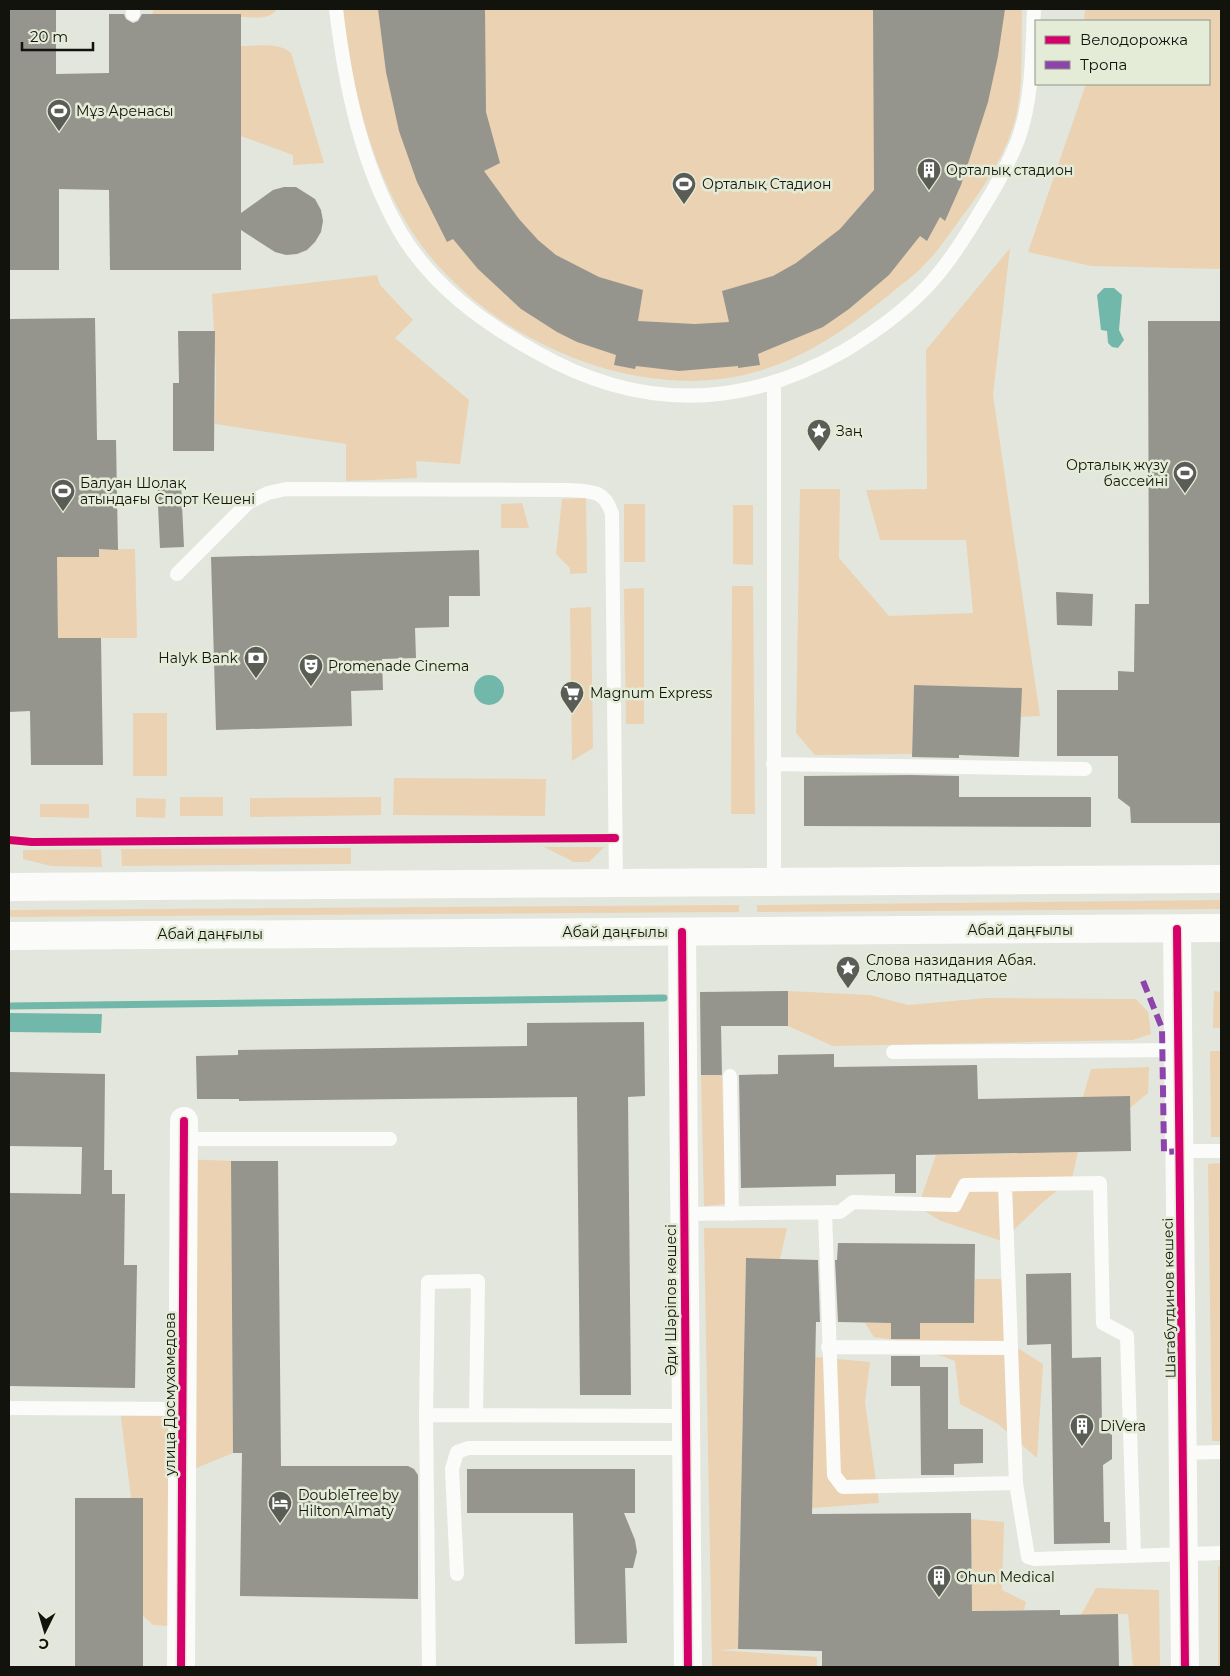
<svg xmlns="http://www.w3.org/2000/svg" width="1230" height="1676" font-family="Montserrat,sans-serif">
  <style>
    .green { fill: #ebd2b3 }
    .water { fill: #72b8aa }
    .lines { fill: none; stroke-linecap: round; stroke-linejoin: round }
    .stream { stroke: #72b8aa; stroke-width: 7 }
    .building { fill: #95958d }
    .lane { stroke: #fbfbfa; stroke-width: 14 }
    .street { stroke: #fbfbfa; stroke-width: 28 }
    .secondary { stroke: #fbfbfa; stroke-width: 28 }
    .quiet { stroke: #8e44ad; stroke-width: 6; stroke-dasharray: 12 6; stroke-linecap: butt }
    .cycleway-casing { stroke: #e4ebd7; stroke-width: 11 }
    .cycleway { stroke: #d6006c; stroke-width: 8 }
    .labels { text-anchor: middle; stroke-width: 5; stroke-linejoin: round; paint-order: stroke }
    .poi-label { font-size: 14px; fill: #11130c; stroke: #e4ebd7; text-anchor: start }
    .street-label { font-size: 14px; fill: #11130c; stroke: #e4ebd7 }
  </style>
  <rect width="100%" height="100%" fill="#e3e6dc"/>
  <path class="green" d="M 154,9 L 277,9 C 269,21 253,17 241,17 L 240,14 L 152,14 Z
    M 343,9 L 1022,9 C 1021,45 1024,85 1015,120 C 1004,159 982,190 958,222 C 947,237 936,254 923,266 C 913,277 900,285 889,295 C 849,327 809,356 759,371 C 634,409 471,333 406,222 C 368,158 351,82 343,9 Z
    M 1085,9 L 1221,9 L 1221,269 L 1091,266 L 1028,252 L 1086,84 L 1209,84 L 1209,21 L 1084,21 Z
    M 241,46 C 256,46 280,42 291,53 L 324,163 L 293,165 L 293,155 L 241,136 Z
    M 1010,248 L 993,395 L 1040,716 L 1021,717 L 1021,688 L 914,685 L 912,754 L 815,755 L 796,733 L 800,489 L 840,489 L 839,558 L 889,616 L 973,613 L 966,540 L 880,540 L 866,490 L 927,489 L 926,350 Z
    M 377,275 L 380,285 L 413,320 L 395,338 L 469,400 L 460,464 L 416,461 L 417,478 L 346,481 L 346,444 L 215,424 L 216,372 L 212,294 Z
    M 586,498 L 587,573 L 570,574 L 570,568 L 556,554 L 562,499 Z
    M 522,503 L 529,528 L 501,528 L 501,504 Z
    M 624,504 L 645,504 L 645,562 L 624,562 Z
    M 733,505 L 753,505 L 753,565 L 733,564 Z
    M 99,549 L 135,549 L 137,638 L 58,638 L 57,557 L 98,557 Z
    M 732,586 L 753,586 L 755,814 L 731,814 Z
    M 644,588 L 644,724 L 626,724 L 624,589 Z
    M 591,607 L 593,748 L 572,761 L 570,608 Z
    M 133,713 L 167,713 L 167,776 L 133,776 Z
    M 394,778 L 546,779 L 545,816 L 393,815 Z
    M 180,797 L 223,797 L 223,816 L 180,816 Z
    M 381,797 L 381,815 L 250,817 L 250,798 Z
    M 136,798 L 166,799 L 165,818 L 136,817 Z
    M 40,804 L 89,804 L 89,818 L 40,817 Z
    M 544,847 L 604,847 L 589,862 L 574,862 Z
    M 351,848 L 351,864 L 122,866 L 121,849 Z
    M 101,849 L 102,867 L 51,866 L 23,859 L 23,850 Z
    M 1221,900 L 1221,909 L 757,912 L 757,905 Z
    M 739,905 L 739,912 L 9,917 L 9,910 Z
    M 788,991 L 870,995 L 908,1005 L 986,998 L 1136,999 L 1148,1012 L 1151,1034 L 1133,1040 L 833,1046 L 788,1026 Z
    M 1214,991 L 1221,992 L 1221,1028 L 1213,1028 Z
    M 1210,1051 L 1221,1051 L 1220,1137 L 1211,1137 Z
    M 1149,1067 L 1148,1093 L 1130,1108 L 1083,1097 L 1091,1069 Z
    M 701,1075 L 722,1075 L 726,1204 L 704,1206 Z
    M 1078,1152 L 1072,1179 L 1043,1202 L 1002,1241 L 941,1221 L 918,1207 L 936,1155 Z
    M 184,1159 L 231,1161 L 233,1453 L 194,1469 L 169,1626 L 153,1625 L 143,1616 L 143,1499 L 131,1498 L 120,1409 L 183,1409 Z
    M 1221,1163 L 1221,1441 L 1212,1441 L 1208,1164 Z
    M 704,1228 L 787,1228 L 780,1259 L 746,1259 L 738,1649 L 718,1650 L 817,1657 L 817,1667 L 712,1667 Z
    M 975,1279 L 1001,1279 L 1013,1345 L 1043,1364 L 1037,1458 L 998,1424 L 960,1404 L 955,1361 L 901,1341 L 874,1337 L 865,1323 L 974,1323 Z
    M 815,1357 L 870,1362 L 865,1402 L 879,1503 L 812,1508 Z
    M 971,1519 L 1004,1522 L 1002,1590 L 1026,1602 L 1024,1610 L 951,1611 L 972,1584 Z
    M 1218,1566 L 1221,1566 L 1221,1667 L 1218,1667 Z
    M 1096,1588 L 1159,1590 L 1160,1667 L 1133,1667 L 1128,1614 L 1081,1615 Z"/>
  <path class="water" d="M 1104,288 L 1114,288 L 1122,295 L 1119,330 L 1124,340 L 1118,348 L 1112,347 L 1108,343 L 1107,331 L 1101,330 L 1097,295 Z
    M474 690a15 15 0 1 1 30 0a15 15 0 1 1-30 0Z
    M 9,1013 L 102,1014 L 101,1033 L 9,1032 Z"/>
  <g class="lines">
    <path class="stream" d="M 9,1006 L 664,998"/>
  </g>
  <path class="building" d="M 9,9 L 56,9 L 56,74 L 109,73 L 109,14 L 124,14 L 126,19 L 133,23 L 138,21 L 142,14 L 241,14 L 241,213 L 273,190 L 284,187 L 296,187 L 315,199 L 321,210 L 323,221 L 321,232 L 315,242 L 307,250 L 297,254 L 286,255 L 275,252 L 241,230 L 241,270 L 110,270 L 109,190 L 59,189 L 59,270 L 9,270 Z
    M 378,9 L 485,9 L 486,112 L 500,163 L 484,171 L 519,219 L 538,240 L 556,255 L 599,277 L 643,290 L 638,321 L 695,324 L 729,322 L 722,291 L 773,276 L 796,263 L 840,229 L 874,190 L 873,9 L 1005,9 L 998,56 L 988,102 L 961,185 L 945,221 L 940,217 L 927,241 L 920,236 L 889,275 L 849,309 L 823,327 L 758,354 L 760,365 L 738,368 L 738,366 L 679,371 L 636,366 L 635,369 L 614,365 L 616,355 L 577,342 L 557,332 L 521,309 L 478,269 L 453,239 L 447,242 L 417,182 L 399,131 L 386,72 Z
    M 95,318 L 97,440 L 116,440 L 118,550 L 99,549 L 99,557 L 57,557 L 58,638 L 101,638 L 103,765 L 31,765 L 30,711 L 9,712 L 9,319 Z
    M 1148,321 L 1221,321 L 1221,823 L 1131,823 L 1130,807 L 1118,798 L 1118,756 L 1057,756 L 1057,690 L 1118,690 L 1118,671 L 1134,672 L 1135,604 L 1149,604 Z
    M 178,331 L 215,331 L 214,451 L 173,451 L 173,383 L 179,383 Z
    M 181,484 L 184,547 L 160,548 L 157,485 Z
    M 479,550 L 480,596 L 449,596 L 449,627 L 415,628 L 416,658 L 382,659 L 383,690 L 351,691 L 352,726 L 216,730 L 211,557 Z
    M 1056,592 L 1093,594 L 1092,626 L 1057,625 Z
    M 914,685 L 1022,688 L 1019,757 L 959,755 L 959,758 L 912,757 Z
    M 911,775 L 959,776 L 959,797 L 1091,797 L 1091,827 L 804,826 L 804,776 Z
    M 788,991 L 788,1026 L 721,1026 L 722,1075 L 701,1075 L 700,992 Z
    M 644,1022 L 645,1096 L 628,1097 L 631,1395 L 580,1395 L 577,1097 L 239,1101 L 239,1099 L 197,1099 L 196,1056 L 238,1055 L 238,1050 L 527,1046 L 527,1023 Z
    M 834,1054 L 834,1067 L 977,1065 L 978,1099 L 1130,1096 L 1131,1151 L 916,1155 L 916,1193 L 895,1193 L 895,1174 L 836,1175 L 836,1186 L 741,1188 L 739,1075 L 778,1074 L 778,1055 Z
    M 9,1072 L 105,1074 L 104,1170 L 112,1170 L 112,1194 L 125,1194 L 124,1265 L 137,1265 L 135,1388 L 9,1386 L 9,1193 L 81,1194 L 82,1147 L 9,1146 Z
    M 231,1161 L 278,1161 L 281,1466 L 408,1466 L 414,1469 L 418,1475 L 418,1599 L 240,1596 L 242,1453 L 233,1453 Z
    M 838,1243 L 975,1244 L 974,1323 L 920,1323 L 920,1339 L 891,1339 L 891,1323 L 838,1322 L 835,1260 L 837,1260 Z
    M 746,1258 L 818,1260 L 820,1322 L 816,1322 L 812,1514 L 971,1513 L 972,1611 L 1060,1610 L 1060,1615 L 1118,1614 L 1119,1667 L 822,1667 L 822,1651 L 738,1649 Z
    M 1071,1273 L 1072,1358 L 1101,1357 L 1102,1429 L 1112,1435 L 1112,1459 L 1103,1465 L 1104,1522 L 1110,1522 L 1110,1543 L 1054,1544 L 1051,1344 L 1027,1345 L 1026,1274 Z
    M 891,1356 L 920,1356 L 920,1367 L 948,1367 L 948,1429 L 983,1429 L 983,1463 L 954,1464 L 954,1475 L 921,1475 L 920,1386 L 891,1386 Z
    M 467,1469 L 635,1469 L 635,1513 L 624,1513 L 635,1540 L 637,1552 L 633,1568 L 625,1568 L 627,1643 L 575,1644 L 573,1513 L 467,1513 Z
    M 75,1498 L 143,1498 L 143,1667 L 75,1667 Z"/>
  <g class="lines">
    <path class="lane" d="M 336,9 C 345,85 361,163 399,230 C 431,285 482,322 536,352 C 639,411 741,410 844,351 C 877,331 909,308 934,279 C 952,258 966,236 980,212 C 994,190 1008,165 1018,140 C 1033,98 1032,53 1034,9
      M 133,14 L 133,9
      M 774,382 L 774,883
      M 177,574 L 249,502 L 268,493 L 286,489 L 568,490 C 591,491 605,490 612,514 L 616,884
      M 773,764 L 1085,769
      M 893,1052 L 1178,1050
      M 730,1076 L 732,1214
      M 184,1139 L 390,1139
      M 1180,1151 L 1221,1151
      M 1005,1185 L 1016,1483 L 1028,1557 L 1035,1559 L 1221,1553
      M 825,1212 L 834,1475 L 843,1487 L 1016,1483
      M 683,1214 L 840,1212 L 853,1202 L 955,1205 L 965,1185 L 1100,1183 L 1103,1323 L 1127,1336 L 1134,1556
      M 828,1347 L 1010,1348
      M 9,1408 L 183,1409
      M 426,1415 L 428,1282 L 478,1281 L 476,1415
      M 1183,1453 L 1221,1452
      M 457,1574 L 452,1469 L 457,1452 L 468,1448 L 685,1448
      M 429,1667 L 426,1415 L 684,1416"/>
    <path class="street" d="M 1177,929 L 1185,1667
      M 682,932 L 688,1667
      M 181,1667 L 184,1121"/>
    <path class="secondary" d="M 9,887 L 1221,879
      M 9,936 L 1221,928"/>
    <path class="quiet" d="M 1143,981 L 1162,1028 L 1164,1152 L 1180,1151"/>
    <defs>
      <path id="cycleway" d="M 9,840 L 32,842 L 615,838
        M 1177,929 L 1185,1667
        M 682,932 L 688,1667
        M 181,1667 L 184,1121"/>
    </defs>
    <use href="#cycleway" class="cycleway-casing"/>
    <use href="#cycleway" class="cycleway"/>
  </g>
  <defs>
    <symbol id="stadium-pin" viewBox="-11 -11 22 30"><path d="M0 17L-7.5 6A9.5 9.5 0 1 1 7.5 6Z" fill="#5a5d55" stroke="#e4ebd7"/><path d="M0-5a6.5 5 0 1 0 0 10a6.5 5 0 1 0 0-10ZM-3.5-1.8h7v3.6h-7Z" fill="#fff"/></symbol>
    <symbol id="building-pin" viewBox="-11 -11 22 30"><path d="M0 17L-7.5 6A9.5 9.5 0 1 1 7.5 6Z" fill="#5a5d55" stroke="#e4ebd7"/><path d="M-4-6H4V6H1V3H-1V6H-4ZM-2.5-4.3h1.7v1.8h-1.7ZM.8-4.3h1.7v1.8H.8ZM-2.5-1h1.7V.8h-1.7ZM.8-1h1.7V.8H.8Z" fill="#fff"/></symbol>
    <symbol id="sight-pin" viewBox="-11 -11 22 30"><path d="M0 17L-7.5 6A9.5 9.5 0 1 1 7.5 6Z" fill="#5a5d55" stroke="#e4ebd7"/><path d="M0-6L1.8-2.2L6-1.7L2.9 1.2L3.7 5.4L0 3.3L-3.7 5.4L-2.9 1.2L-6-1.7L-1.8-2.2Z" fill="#fff"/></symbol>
    <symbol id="bank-pin" viewBox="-11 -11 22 30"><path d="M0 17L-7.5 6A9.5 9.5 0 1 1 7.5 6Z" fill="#5a5d55" stroke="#e4ebd7"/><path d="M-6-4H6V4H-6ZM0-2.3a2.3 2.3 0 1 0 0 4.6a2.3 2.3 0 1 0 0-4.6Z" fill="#fff"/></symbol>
    <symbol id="theatre-pin" viewBox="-11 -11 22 30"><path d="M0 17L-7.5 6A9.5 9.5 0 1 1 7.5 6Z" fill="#5a5d55" stroke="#e4ebd7"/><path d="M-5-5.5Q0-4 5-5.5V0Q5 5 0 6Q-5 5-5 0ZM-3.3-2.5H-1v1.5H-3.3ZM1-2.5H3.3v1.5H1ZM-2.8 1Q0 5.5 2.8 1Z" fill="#fff"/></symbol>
    <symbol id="supermarket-pin" viewBox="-11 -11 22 30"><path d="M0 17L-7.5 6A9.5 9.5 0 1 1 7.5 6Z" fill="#5a5d55" stroke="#e4ebd7"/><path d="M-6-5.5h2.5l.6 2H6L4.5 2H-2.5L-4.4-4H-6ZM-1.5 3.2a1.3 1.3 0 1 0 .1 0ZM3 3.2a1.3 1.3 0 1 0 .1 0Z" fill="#fff"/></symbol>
    <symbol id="hotel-pin" viewBox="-11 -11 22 30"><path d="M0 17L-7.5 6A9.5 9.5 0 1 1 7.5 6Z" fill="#5a5d55" stroke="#e4ebd7"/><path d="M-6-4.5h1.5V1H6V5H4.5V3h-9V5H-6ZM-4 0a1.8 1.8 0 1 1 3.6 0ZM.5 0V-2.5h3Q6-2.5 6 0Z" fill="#fff"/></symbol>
  </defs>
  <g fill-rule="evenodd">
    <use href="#stadium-pin" x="45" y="97" width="28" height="38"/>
    <use href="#building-pin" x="915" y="156" width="28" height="38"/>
    <use href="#stadium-pin" x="670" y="170" width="28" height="38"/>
    <use href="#sight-pin" x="805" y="417" width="28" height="38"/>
    <use href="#stadium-pin" x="1171" y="459" width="28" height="38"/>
    <use href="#stadium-pin" x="49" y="477" width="28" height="38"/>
    <use href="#bank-pin" x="242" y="644" width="28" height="38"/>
    <use href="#theatre-pin" x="297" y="652" width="28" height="38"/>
    <use href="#supermarket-pin" x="558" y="679" width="28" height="38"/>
    <use href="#sight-pin" x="834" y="954" width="28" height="38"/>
    <use href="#building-pin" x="1068" y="1412" width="28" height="38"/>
    <use href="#hotel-pin" x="266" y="1489" width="28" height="38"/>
    <use href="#building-pin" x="925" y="1563" width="28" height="38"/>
  </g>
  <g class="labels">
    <g class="poi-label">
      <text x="76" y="116">Мұз Аренасы</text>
      <text x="946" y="175">Орталық стадион</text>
      <text x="702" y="189">Орталық Стадион</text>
      <text x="836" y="436">Заң</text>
      <text x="1168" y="470" text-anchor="end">Орталық жүзу<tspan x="1168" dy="16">бассейні</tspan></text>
      <text x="80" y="488">Балуан Шолақ<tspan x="80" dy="16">атындағы Спорт Кешені</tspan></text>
      <text x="238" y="663" text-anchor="end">Halyk Bank</text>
      <text x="328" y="671">Promenade Cinema</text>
      <text x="590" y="698">Magnum Express</text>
      <text x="866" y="965">Слова назидания Абая.<tspan x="866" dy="16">Слово пятнадцатое</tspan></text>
      <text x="1100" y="1431">DiVera</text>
      <text x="298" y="1500">DoubleTree by<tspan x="298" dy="16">Hilton Almaty</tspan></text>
      <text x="956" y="1582">Ohun Medical</text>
    </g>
    <g class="street-label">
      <text x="1020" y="935">Абай даңғылы</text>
      <text x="615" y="937">Абай даңғылы</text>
      <text x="210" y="939">Абай даңғылы</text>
      <text transform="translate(1169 1298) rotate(-91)" y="5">Шагабутдинов көшесі</text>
      <text transform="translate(671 1300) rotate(-90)" y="5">Әди Шәріпов көшесі</text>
      <text transform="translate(170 1394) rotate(-90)" y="5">улица Досмухамедова</text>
    </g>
  </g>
  <rect width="1230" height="1676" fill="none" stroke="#11130c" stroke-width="20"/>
  <rect x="1035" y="20" width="175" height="65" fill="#e4ebd7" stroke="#909586"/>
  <rect x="1045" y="36" width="25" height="8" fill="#d6006c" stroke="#909586"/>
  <text x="1080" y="45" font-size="15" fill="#11130c">Велодорожка</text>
  <rect x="1045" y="61" width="25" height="8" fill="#8e44ad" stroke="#909586"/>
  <text x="1080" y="70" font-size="15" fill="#11130c">Тропа</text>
  <g transform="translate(45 1631) rotate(185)" stroke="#e4ebd7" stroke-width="4" paint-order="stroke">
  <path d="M0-4L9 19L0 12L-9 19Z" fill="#11130c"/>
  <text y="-8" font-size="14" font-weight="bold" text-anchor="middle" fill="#11130c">С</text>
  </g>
  <path d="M22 42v8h71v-8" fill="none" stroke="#11130c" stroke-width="2.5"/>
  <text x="30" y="42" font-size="15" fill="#11130c" stroke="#e4ebd7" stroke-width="4" paint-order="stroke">20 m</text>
</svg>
